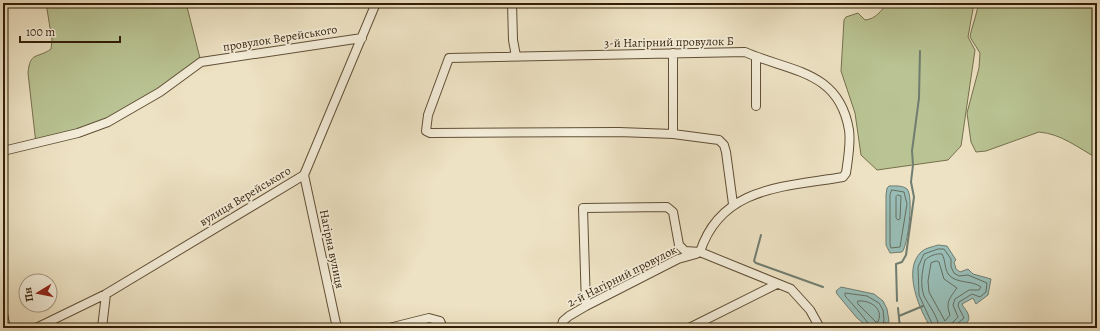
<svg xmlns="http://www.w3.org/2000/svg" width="1100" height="331" font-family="Alegreya,serif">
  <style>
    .green { fill: #b9c393; stroke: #76704d }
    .water { fill: #99bdb6; stroke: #707d70 }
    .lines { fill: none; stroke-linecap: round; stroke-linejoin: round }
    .shore { stroke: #666e5e; stroke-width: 1 }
    .stream { stroke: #707d70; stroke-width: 2 }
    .minor-casing { stroke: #614f36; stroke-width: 10 }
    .minor { stroke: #f3ecd8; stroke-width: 8 }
    .labels { text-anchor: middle; stroke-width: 3.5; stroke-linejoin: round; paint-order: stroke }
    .street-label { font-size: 12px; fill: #321e07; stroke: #f3ecd8 }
  </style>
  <rect width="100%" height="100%" fill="#ede2c3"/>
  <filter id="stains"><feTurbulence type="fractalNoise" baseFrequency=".005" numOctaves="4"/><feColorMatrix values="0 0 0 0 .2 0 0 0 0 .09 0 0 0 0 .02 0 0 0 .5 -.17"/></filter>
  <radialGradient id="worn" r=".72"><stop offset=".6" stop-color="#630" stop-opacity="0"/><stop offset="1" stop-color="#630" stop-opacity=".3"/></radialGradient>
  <path class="green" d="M 46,3 L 186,3 L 201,62 L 127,112 L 36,144 L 28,73 C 30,51 37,59 51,49 L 52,40 Z
    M 887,3 L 974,3 L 968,37 L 975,50 L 961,146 L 948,160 L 877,170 L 861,155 L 855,113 L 841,71 L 844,20 L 846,17 L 858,13 L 865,20 C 876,19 881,11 887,3 Z
    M 978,3 L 1097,3 L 1097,158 C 1078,148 1062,134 1039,132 L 986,151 L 976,152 L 971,142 L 967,113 L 979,68 L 980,53 L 970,37 C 971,29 979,8 978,3 Z"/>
  <path class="water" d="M 889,186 C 894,186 902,185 907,189 C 914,196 908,246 902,252 L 890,253 L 886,245 L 886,195 L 887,188 Z
    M 938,245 L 947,246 L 956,260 L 954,262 L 956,269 L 960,272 L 968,269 L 973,274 L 991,279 L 988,295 L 976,304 L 973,298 L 962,304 C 963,307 968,312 968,314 C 975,331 938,328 931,328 C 920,311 902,270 921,252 C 925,248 932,247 938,245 Z
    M 841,287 L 874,294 L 883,301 L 887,309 L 889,321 L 885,328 L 868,327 L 857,318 L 837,294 L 836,291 Z"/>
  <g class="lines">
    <path class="shore" d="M 892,190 L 904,192 L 907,204 L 900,247 L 891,248 L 890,244 L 890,195 Z
      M 898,195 L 901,196 L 900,219 L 898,220 L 896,218 L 896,197 Z
      M 937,261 L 939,262 L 944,279 L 957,288 C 950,298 945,302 950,315 L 945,321 L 929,292 L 928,281 L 931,263 Z
      M 858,301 C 870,300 884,308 878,322 L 876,322 L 858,304 Z
      M 871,328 C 871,325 849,300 845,296 L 845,293 L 867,296 L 879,303 L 883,310 L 884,320 L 882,328
      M 934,328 L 919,295 L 918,267 L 924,254 L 938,249 L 944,249 L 951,259 L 951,267 L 954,273 L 959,276 L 968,275 L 987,283 L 986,292 L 980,297 L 972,294 L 959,302 L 958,306 L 964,318 L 957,324 L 956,328
      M 939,328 C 938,316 929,306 924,296 C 920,285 922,271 925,260 C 929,256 937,253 942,254 C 946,261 944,269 949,275 C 957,284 972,280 981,287 L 979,290 L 969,290 L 955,299 L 953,305 L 958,317 L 953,322 L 951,328"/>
    <path class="stream" d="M 761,235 L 754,261 L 756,263 L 823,287
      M 897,301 L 896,264 L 902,262 L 906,255 L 914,197 L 911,182 L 913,165 L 912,151 L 919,98 L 920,51
      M 898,308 L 900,328
      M 899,316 L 923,306
      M 885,323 L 890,328"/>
    <defs>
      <path id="minor" d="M 512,3 L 513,40 L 516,56
        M 756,106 L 756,57
        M 673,134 L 673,53
        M 3,151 L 78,133 L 108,122 L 160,92 L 201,62 L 362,38
        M 304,175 L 337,328
        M 733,204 L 726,152 L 724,145 L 719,140 L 673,134 L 619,132 L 430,133 L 426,131 L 428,115 L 449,58 L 745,52 C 790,72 839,70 849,130 C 851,143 848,159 846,173 L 843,177 C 785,187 721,186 700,252 L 791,289 L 810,310 L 820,328
        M 586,306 L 583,208 L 667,207 L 673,212 L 679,245 L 685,251 L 700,252
        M 3,314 L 6,328
        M 36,328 L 106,294 L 304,175 L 376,3
        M 102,328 L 106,294
        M 389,328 L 429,318 L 440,321 L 443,328
        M 561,328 L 563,321 L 569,316 L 586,306 L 678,259 L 696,254
        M 689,328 L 777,284"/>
    </defs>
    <use href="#minor" class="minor-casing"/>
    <use href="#minor" class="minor"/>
  </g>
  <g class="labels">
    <g class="street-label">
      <text transform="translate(280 38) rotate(-9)" y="4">провулок Верейського</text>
      <text transform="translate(669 42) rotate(-1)" y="4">3-й Нагірний провулок Б</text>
      <text transform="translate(245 196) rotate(-31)" y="4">вулиця Верейського</text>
      <text transform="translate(332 249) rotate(78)" y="4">Нагірна вулиця</text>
      <text transform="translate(622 276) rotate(-27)" y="4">2-й Нагірний провулок</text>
    </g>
  </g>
  <rect width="1100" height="331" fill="none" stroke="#ede2c3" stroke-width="16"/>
  <rect x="4" y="4" width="1092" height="323" fill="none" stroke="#321e07" stroke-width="2"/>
  <rect x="8" y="8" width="1084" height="315" fill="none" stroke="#321e07"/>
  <g transform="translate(38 293) rotate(260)"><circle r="19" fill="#f3ecd8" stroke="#a69a84"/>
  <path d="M0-3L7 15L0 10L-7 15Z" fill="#8f2418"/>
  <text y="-6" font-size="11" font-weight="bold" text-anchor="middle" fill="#321e07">Пн</text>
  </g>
  <path d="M20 36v6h100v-6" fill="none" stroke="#321e07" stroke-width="2"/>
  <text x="26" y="36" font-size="12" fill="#321e07" stroke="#f3ecd8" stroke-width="3" paint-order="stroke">100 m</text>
  <rect width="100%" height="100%" filter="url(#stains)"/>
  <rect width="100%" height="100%" fill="url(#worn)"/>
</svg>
